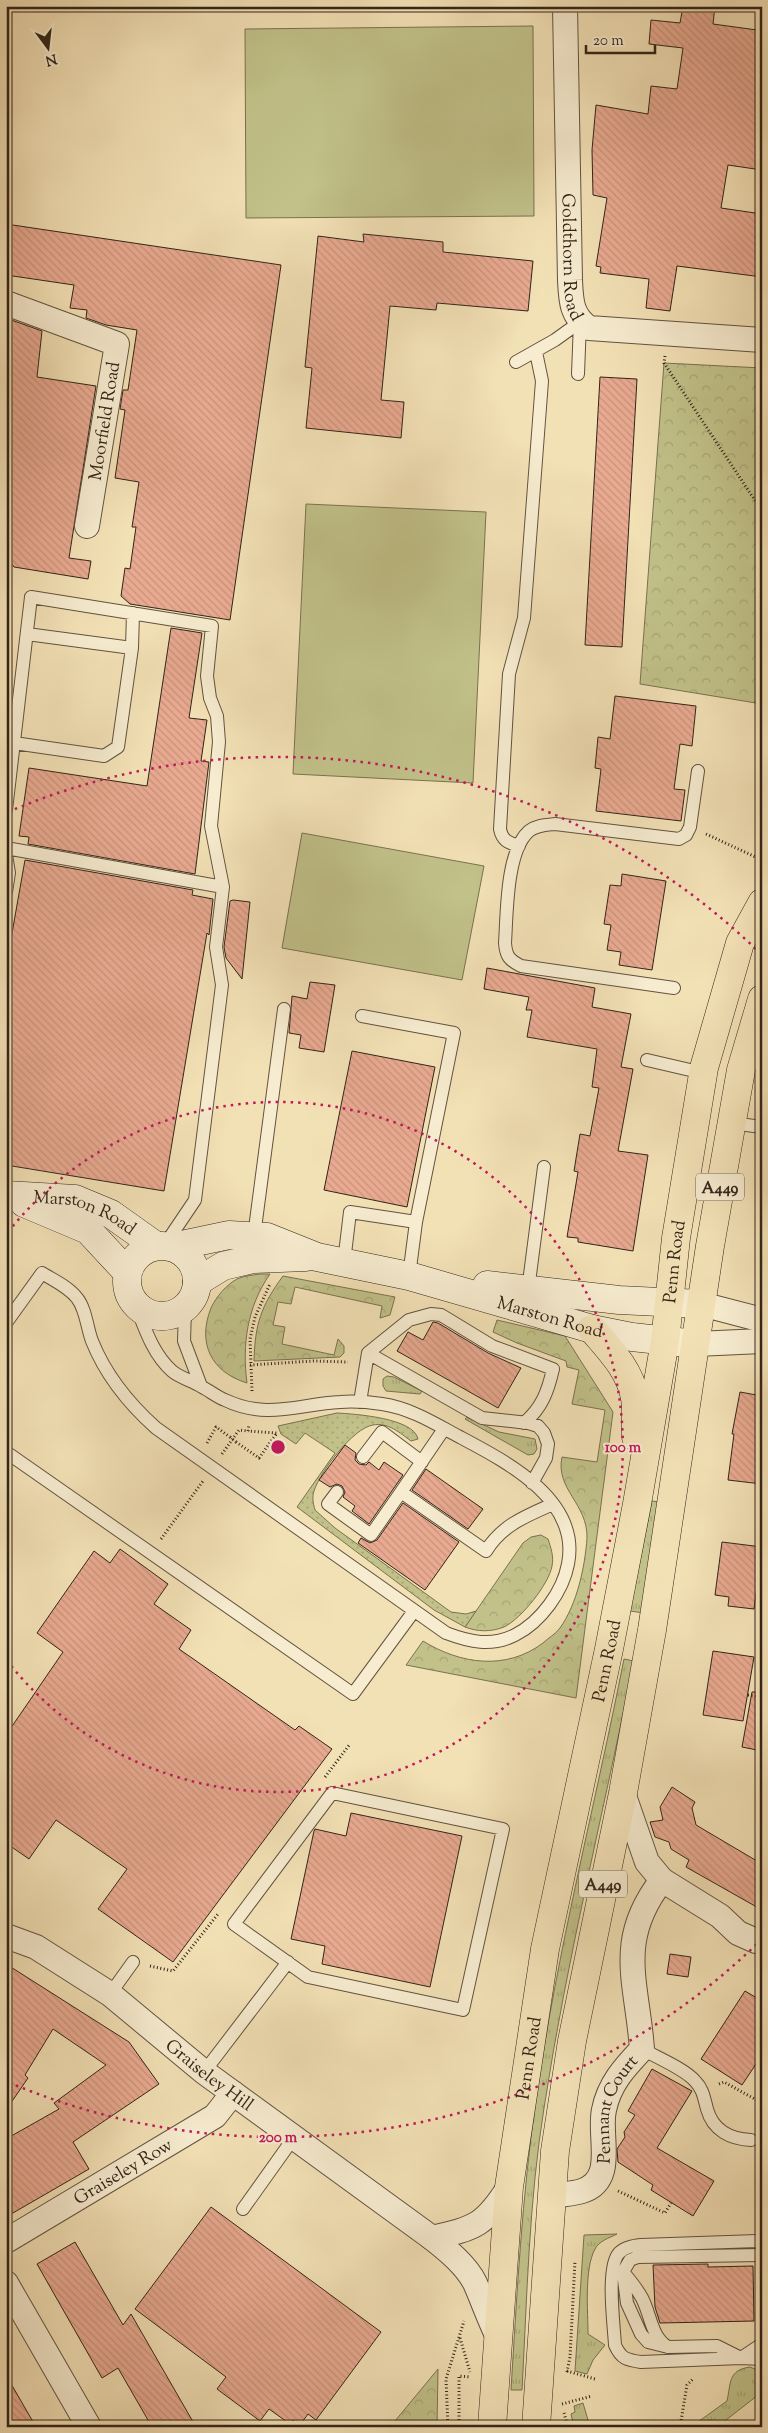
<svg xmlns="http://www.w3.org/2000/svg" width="768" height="2433" font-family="'Sorts Mill Goudy',serif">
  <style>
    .grass { fill: url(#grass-tufts); stroke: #7a7251 }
    .forest { fill: url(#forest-crowns); stroke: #7a7251 }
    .garden { fill: url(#garden-dots); stroke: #7a7251 }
    .pitch { fill: #c1c189; stroke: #7a7251 }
    .building { fill: url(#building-back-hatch); stroke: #322419 }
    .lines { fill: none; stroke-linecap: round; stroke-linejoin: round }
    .lane-casing { stroke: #625340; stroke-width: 14 }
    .street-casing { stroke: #625340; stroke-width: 26 }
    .secondary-casing { stroke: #322419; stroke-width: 29 }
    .highway-casing { stroke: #322419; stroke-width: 29 }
    .path { stroke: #322419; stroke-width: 3; stroke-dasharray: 1 2.5; stroke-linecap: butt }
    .lane { stroke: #f7ecd0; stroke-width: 12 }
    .street { stroke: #f7ecd0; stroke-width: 24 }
    .secondary { stroke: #f7ecd0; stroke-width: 28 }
    .highway { stroke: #f3e1b6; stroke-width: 28 }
    .path-bridge { stroke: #322419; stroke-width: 3; stroke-dasharray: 1 2.5; stroke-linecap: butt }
    .ring { fill: none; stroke: #c2185b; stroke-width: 2.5; stroke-dasharray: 2.5 5 }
    .labels { text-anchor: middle; stroke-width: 4; stroke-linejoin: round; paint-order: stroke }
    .shield { fill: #f7ecd0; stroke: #6d6050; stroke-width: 1 }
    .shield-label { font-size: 16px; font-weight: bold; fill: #322419 }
    .street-label { font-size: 18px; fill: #322419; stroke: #f7ecd0 }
    .centre { fill: #c2185b; stroke: #f7ecd0; stroke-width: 2.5 }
    .ring-label { font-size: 15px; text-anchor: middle; font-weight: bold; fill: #c2185b; stroke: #f7ecd0; stroke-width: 4; stroke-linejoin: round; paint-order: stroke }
  </style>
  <defs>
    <pattern id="grass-tufts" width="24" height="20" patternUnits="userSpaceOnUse" patternTransform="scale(1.25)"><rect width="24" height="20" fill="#c1c189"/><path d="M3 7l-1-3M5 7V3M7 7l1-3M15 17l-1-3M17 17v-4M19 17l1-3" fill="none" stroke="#a6a676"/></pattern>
    <pattern id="forest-crowns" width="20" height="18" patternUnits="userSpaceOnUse" patternTransform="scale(1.25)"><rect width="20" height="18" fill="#c1c189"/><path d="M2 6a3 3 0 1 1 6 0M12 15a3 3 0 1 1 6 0" fill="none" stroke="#a6a676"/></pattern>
    <pattern id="garden-dots" width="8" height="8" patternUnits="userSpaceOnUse" patternTransform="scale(1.25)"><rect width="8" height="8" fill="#c1c189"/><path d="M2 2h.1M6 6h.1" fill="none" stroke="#a6a676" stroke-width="1.8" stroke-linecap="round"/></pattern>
    <pattern id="building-back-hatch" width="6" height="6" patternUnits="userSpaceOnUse" patternTransform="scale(1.25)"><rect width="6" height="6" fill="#e9aa91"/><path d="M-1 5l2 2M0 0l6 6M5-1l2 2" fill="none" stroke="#c8927c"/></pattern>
  </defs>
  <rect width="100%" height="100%" fill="#f3e1b6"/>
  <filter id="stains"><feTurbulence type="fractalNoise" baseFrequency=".004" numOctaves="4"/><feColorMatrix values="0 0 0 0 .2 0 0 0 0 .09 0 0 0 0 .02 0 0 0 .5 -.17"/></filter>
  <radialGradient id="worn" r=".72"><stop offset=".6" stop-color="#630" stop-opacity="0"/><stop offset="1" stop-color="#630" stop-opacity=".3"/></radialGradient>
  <path class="grass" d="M 387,1376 L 394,1377 L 422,1391 L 420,1394 L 386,1391 L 383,1386 L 383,1379 Z
    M 467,1417 L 499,1432 L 535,1439 L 537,1449 L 534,1454 L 528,1455 L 465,1419 Z
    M 652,1501 L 660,1502 L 644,1613 L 630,1611 Z
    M 624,1659 L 634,1661 C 604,1810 567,1958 544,2108 C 529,2201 527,2297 522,2390 L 511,2390 C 517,2293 522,2196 536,2100 C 557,1951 595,1806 624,1659 Z
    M 617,2234 C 609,2238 599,2241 595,2249 C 584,2269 588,2312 588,2334 L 605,2345 L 593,2360 L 587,2374 L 575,2371 L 584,2235 Z
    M 750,2367 L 762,2372 L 762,2392 L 717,2427 L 691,2427 L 727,2401 C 731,2383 728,2370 750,2367 Z
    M 583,2403 L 590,2427 L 574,2427 L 571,2414 L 575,2412 L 574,2406 Z"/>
  <path class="forest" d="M 664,363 L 762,368 L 762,704 L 640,684 Z
    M 260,1274 L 270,1274 C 247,1307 242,1345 247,1383 C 211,1372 197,1343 211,1308 C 216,1297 226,1285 237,1279 C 243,1276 253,1275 260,1274 Z
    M 283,1276 L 395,1297 L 390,1315 L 380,1318 L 382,1306 L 295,1287 L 291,1304 L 278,1302 L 273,1325 L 285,1327 L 282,1344 L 334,1355 L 338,1339 L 344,1346 L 344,1353 L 340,1357 L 254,1361 C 255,1324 261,1306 283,1276 Z
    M 497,1320 L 565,1336 L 613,1412 L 576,1698 L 406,1665 L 423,1641 C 460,1664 506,1671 543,1643 C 548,1638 556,1634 560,1628 C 577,1604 585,1567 587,1538 C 588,1504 555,1489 562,1457 L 597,1462 L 605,1410 L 572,1404 L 579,1370 L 567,1367 L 566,1361 L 517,1343 L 493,1332 Z
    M 541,1535 L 548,1539 C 551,1548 554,1557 552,1566 C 549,1584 521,1619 504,1627 C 491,1632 478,1632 465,1627 L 523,1543 L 531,1537 Z
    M 438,2369 L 437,2427 L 390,2427 Z"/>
  <path class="garden" d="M 337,1413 C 355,1414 414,1418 418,1439 L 411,1441 C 400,1433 388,1422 373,1425 C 353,1428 320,1472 314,1491 C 312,1497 313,1503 315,1510 L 335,1528 L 451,1612 L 466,1614 L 476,1611 L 465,1627 L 434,1610 L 297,1507 L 335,1453 L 305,1433 L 296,1444 L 281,1434 L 278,1426 Z"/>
  <path class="pitch" d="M 533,26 L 534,216 L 246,218 L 245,29 Z
    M 306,504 L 486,512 L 473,783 L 293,774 Z
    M 302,833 L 484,866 L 462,980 L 282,948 Z"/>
  <path class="building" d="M 683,6 L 715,6 L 713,24 L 757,30 L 757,34 L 762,34 L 762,170 L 728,165 L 721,208 L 762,214 L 762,277 L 677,266 L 670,311 L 646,308 L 649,279 L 600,273 L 601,267 L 596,266 L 607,198 L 593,195 L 592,150 L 596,105 L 648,114 L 651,86 L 677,89 L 683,48 L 649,44 L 651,20 L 680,23 Z
    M 6,224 L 281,265 L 230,620 L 130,604 L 121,596 L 125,568 L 130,569 L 136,527 L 132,527 L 139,482 L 115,478 L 125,410 L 120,409 L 123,390 L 128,390 L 137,330 L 106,325 L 86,318 L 87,310 L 70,308 L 74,285 L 6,275 Z
    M 363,234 L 443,242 L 443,252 L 533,261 L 528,311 L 437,303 L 436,310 L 390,306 L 381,400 L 404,402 L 401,438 L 306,428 L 312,368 L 305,367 L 318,236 L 364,242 Z
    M 6,318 L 42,331 L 37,377 L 96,386 L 69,558 L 91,561 L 88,579 L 14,567 L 6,556 Z
    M 600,377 L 637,379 L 622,647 L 585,645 Z
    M 171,628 L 202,633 L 189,718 L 207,720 L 201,761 L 209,762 L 195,874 L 28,844 L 29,837 L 19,836 L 29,768 L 147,786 Z
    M 615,696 L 696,706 L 692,746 L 680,744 L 674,789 L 685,790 L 681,821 L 596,811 L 601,769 L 595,768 L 598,737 L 610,739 Z
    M 25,860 L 193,890 L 192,895 L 213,899 L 209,935 L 207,933 L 164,1191 L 6,1165 L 6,967 Z
    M 622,874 L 666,881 L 652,970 L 619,965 L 621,952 L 607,950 L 611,925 L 604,924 L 610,885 L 621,886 Z
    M 233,900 L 250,902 L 242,979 L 226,958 L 224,947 L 230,901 Z
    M 487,968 L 595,988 L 592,1007 L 631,1014 L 621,1067 L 633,1069 L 618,1151 L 648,1155 L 633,1251 L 578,1242 L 578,1238 L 567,1237 L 578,1172 L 574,1171 L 580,1134 L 590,1136 L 599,1088 L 592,1087 L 597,1049 L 527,1037 L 532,1010 L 526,1010 L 529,997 L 484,989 Z
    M 310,982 L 335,985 L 324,1052 L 299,1048 L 301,1035 L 289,1033 L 292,996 L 307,999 Z
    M 352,1051 L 435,1067 L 407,1207 L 324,1190 Z
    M 433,1322 L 438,1323 L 488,1353 L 521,1368 L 498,1408 L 397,1351 L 408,1332 L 423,1340 Z
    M 740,1392 L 762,1396 L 762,1484 L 728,1480 L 734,1434 L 732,1434 Z
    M 345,1445 L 356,1453 L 355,1460 L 359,1464 L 366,1465 L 369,1462 L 379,1470 L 384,1462 L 403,1475 L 369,1524 L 352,1511 L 355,1506 L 343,1497 L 345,1492 L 342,1486 L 337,1484 L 330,1487 L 319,1480 Z
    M 426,1469 L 483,1509 L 468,1529 L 412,1490 Z
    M 403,1503 L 459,1542 L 425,1590 L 358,1543 L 361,1538 L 370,1543 L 377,1540 Z
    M 722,1542 L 762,1547 L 754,1609 L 728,1606 L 729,1597 L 715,1595 Z
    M 120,1549 L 168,1584 L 154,1604 L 191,1630 L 179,1649 L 295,1730 L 299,1726 L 332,1749 L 173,1962 L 98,1909 L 127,1869 L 56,1820 L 29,1859 L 6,1843 L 6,1735 L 63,1652 L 37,1633 L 94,1551 L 110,1563 Z
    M 713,1651 L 754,1657 L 743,1721 L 703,1715 Z
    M 752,1692 L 762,1692 L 762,1751 L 742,1747 Z
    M 672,1787 L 695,1802 L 692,1808 L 696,1825 L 762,1864 L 762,1910 L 686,1867 L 689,1860 L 671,1849 L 669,1842 L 655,1837 L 650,1822 L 663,1820 L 660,1807 Z
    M 351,1813 L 462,1836 L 430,1987 L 322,1964 L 325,1946 L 291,1939 L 314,1831 L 315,1829 L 346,1836 Z
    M 670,1954 L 691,1957 L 688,1977 L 667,1974 Z
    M 6,1964 L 129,2042 L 159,2084 L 73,2142 L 89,2169 L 6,2217 L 6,2139 L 59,2109 L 54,2103 L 106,2065 L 53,2029 L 25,2075 L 28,2078 L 6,2110 Z
    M 745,1991 L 762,2001 L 762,2055 L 742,2085 L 701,2059 Z
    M 652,2069 L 692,2091 L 657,2148 L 714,2181 L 693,2216 L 651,2190 L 653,2185 L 618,2162 L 617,2149 L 625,2137 L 624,2132 L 635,2115 L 628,2111 Z
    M 211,2207 L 381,2332 L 316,2420 L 308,2414 L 300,2425 L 293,2420 L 290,2424 L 269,2409 L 260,2421 L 217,2389 L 226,2377 L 135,2309 Z
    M 75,2242 L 123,2325 L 131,2314 L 196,2427 L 152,2427 L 118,2368 L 102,2378 L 37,2264 Z
    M 708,2264 L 708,2267 L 753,2266 L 754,2321 L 660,2323 L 655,2307 L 653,2265 Z
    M 6,2375 L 36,2427 L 6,2427 Z"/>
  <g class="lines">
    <defs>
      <path id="lane" d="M 516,362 L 555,340 L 580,322
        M 578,374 L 580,322
        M 27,634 L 132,648
        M 14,743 L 104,756 L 118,747 L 132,648 L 133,613
        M 6,810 L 31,597 L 212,626 L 207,676 L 210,698 L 217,716 L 219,742 L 211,826 L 223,887
        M 519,846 C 508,843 502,840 500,829 L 509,674 L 524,618 L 542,381 L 536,352
        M 6,848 L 223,887 L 216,947 L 222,985 L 195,1200 L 164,1246
        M 6,855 L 9,873 L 6,892
        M 674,988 L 521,966 C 509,960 506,956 505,943 C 507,914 506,851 529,831 C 537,825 546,825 555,824 L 679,839 L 686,835 L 690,827 L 698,771
        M 362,1016 L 454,1033 L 416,1222 L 409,1276
        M 647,1060 L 703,1073
        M 731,1123 L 762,1127
        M 254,1236 L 284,1009
        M 344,1262 L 350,1212 L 416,1222
        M 528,1290 L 544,1167
        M 185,1309 L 184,1341 L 201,1386
        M 6,1323 L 42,1273 C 53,1280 69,1287 77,1298 C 86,1309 87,1328 92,1341 C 106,1376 128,1403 156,1428 L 446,1633 C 470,1642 491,1647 515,1635 C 541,1622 563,1591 568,1564 C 581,1499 505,1461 458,1436 C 434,1423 410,1408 382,1404 C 368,1402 354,1401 340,1402 C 299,1404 267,1420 225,1400 C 217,1397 210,1391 202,1387 C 193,1381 180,1378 172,1371 C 153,1354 145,1329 136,1306
        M 368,1353 L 409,1320 L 431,1314 L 441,1315 L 492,1346 L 553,1369 C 548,1391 542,1408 524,1423
        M 360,1402 L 368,1353 L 482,1418 L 528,1423 L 538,1426 L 544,1433 L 548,1444 L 546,1458 L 532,1483
        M 444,1429 L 401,1492 L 486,1551 C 502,1525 526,1516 553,1504
        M 6,1452 L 353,1694 L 414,1611
        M 363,1457 L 382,1432 L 422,1462
        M 337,1492 L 328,1504 L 371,1535 L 401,1492
        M 332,1793 L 503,1829 L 463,2010 L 308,1977 L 234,1924 Z
        M 110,1994 L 133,1962
        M 642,2049 C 656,2057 685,2069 695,2081 C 703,2089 704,2098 707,2109 C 713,2131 731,2139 751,2140
        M 204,2072 L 288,1962
        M 243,2209 L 295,2136
        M 762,2243 L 757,2241 L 641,2245 C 633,2246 625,2247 619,2253 C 606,2267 614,2326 615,2345 C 621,2359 627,2360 641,2362 L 741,2358 L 762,2344
        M 762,2255 L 638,2257 L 630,2260 L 623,2272 L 627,2303 L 641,2334 L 648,2342 L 668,2347 L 717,2346 L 741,2358 L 762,2359
        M 623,2272 C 630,2280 637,2289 642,2298 C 651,2315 651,2337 668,2347"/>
      <g id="street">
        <path id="s1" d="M 565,6 L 570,280 C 571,300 571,316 589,328 L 762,340"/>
        <path d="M 6,303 L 117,344 L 87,526"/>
        <path d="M 701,1304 L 762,1320"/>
        <path d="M 696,1344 L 762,1341"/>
        <path d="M 623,1793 L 647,1862 L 662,1880 L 720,1916 L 738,1933 L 756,1941 L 762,1941"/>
        <path id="s2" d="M 6,1936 L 36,1947 L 110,1994 L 204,2072 L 432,2238 C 447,2250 466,2265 475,2283 C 483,2301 489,2319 498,2337"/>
        <path id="s3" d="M 552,2196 C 562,2194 573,2194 582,2191 C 617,2180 598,2136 604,2110 C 609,2084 625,2067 642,2049 C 637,1981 615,1941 662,1880"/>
        <path d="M 432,2238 C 476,2228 485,2225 509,2187"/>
        <path id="s4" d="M 6,2241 L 215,2116 L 233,2093"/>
        <path d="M 6,2283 L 89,2427"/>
      </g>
      <g id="secondary">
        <path id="s5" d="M 6,1195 L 75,1199 L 111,1214 L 156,1246"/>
        <path d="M 24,1203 L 88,1230 L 127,1272"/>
        <circle cx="162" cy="1281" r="35"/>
        <path id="s6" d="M 172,1247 L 229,1235 L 267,1237 L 317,1257 L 409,1276 L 592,1329 L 632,1337 L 696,1344"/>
        <path d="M 197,1282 L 223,1266 L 253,1259 L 306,1257"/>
        <path d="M 487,1285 L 619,1300 L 701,1304"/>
      </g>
      <g id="highway">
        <path d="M 592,1329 C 610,1350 630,1370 635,1398 C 637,1410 635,1425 636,1437"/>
        <path id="s7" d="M 492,2427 L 509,2187 L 545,1949 L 609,1649 L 637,1504 L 665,1341 L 676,1238 L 704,1068 L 740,943 L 762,903"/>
        <path d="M 536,2427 L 555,2151 L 572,2041 L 623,1793 L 652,1630 L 710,1246 L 741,1070 L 762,999"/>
      </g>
    </defs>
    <use href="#lane" class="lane-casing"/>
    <use href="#street" class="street-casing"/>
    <use href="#secondary" class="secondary-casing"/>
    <use href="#highway" class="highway-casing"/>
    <path class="path" d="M 665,356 L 664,363 L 762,511
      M 706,834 L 762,860
      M 250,1365 L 313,1361 L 348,1362
      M 252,1391 L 250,1339 L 255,1317 L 270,1284
      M 236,1442 L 259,1458 L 277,1433 L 248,1431
      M 207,1443 L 216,1427 L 230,1437
      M 222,1454 L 239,1430 L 248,1431 L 249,1425
      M 161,1539 L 203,1481
      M 748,1695 L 762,1697
      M 325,1777 L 350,1744
      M 150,1966 L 173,1971 L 218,1914
      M 762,2068 L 759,2073 L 762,2084
      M 719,2084 L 724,2082 L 762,2103
      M 618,2191 L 665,2213 L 671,2203
      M 460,2338 L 470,2372
      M 567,2371 L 595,2379
      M 567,2372 L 570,2357 L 575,2261
      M 562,2404 L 592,2396
      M 564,2413 L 568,2427
      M 448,2427 L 446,2379 L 464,2321
      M 459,2427 L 459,2376 L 470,2377
      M 680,2427 L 687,2385 L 694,2378"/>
    <use href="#lane" class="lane"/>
    <use href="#street" class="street"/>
    <use href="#secondary" class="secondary"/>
    <use href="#highway" class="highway"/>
    <path class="path-bridge" d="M 230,1437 L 236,1442"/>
  </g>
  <g class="ring">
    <path d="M8 1232A345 345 0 1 1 8 1662"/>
    <path d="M762 1939A690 690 0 0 1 8 2082M8 812A690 690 0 0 1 762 955"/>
  </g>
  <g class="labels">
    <g class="shield">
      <rect x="696" y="1173.5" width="48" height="27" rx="4"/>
      <rect x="579" y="1870.5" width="48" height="27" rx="4"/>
    </g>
    <g class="shield-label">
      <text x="720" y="1193">A449</text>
      <text x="603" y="1890">A449</text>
    </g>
    <g class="street-label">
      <text dy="6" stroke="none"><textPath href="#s1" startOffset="251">Goldthorn Road</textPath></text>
      <text transform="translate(104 421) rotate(-81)" y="6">Moorfield Road</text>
      <text dy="6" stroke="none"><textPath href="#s5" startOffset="82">Marston Road</textPath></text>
      <text dy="6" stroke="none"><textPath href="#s7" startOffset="1181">Penn Road</textPath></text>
      <text dy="6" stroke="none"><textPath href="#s6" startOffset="391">Marston Road</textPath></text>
      <text dy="6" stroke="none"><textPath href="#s7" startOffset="776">Penn Road</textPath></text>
      <text dy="6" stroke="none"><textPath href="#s7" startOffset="371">Penn Road</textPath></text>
      <text dy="6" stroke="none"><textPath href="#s2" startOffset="248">Graiseley Hill</textPath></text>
      <text dy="6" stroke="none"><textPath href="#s3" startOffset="125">Pennant Court</textPath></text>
      <text dy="6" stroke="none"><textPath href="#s4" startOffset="136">Graiseley Row</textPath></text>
    </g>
  </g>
  <circle cx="278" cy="1447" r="8" class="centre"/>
  <g class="ring-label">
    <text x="623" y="1452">100 m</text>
    <text x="278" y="2142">200 m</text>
  </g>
  <rect width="768" height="2433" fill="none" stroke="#f3e1b6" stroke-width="25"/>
  <rect x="8" y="8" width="753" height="2418" fill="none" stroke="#322419" stroke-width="2.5"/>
  <rect x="12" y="12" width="743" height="2408" fill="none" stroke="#322419"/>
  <g transform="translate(48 48) rotate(165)" stroke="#f7ecd0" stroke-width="4" paint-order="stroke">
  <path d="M0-4L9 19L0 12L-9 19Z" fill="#322419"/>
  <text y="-8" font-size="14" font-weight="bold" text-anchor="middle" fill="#322419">N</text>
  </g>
  <path d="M586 45v8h69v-8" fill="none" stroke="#322419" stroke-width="2.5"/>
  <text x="593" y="45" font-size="15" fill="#322419" stroke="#f7ecd0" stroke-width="4" paint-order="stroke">20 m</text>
  <rect width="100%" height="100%" filter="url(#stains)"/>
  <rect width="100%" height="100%" fill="url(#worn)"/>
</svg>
